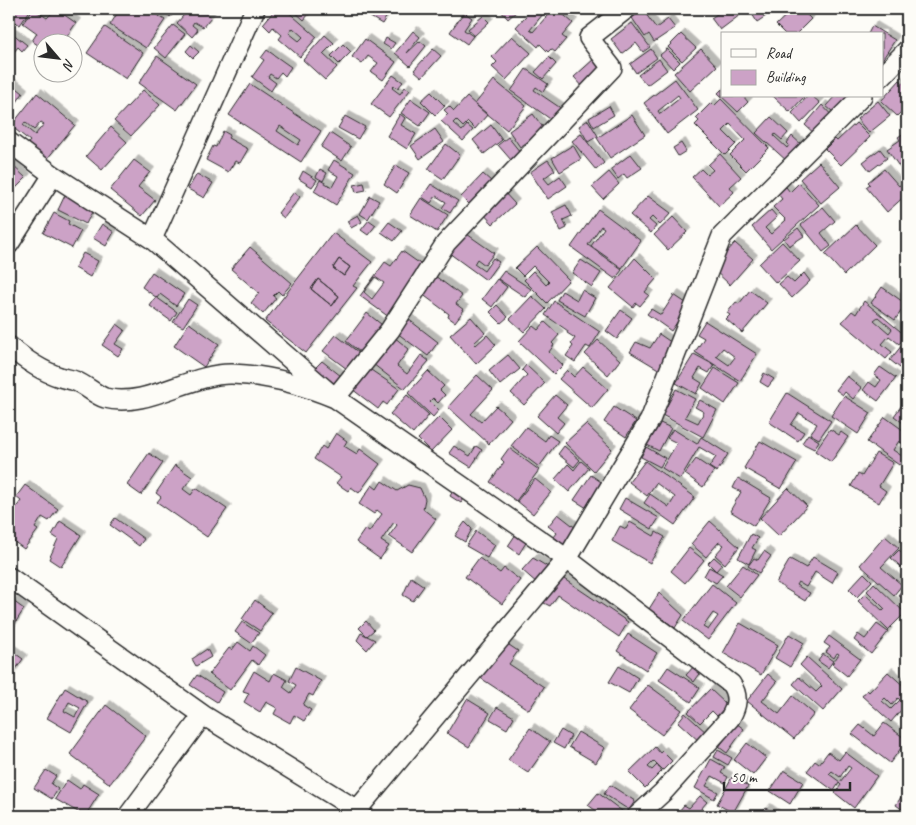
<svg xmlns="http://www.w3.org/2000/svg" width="916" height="825" font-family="Caveat,sans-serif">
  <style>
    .building { fill: #cca2c6; stroke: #2b2b2b; fill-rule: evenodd; filter: url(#shadow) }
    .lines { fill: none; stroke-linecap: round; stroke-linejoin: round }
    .minor-casing { stroke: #2b2b2b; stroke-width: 22 }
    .minor { stroke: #fdfcf7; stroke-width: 19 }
  </style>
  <defs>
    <filter id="shadow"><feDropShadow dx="4.5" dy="-4.5" stdDeviation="0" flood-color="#0004"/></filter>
  </defs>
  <rect width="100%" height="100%" fill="#fdfcf7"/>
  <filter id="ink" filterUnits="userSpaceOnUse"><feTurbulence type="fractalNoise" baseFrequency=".02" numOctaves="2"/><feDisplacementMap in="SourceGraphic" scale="10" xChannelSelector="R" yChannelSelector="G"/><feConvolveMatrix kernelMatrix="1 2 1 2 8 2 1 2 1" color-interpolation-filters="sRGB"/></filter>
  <g filter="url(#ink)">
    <path class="building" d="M 9,9 L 31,9 L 20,25 L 9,18 Z
      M 33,9 L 47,18 L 56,9 L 76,23 L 63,42 L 42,42 L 42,48 L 32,41 L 37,33 L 23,23 Z
      M 120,9 L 148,9 L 165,20 L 146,48 L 110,25 Z
      M 161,9 L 179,9 L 170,17 Z
      M 189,9 L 202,9 L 211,17 L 203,27 L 194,22 L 192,25 L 198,30 L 192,37 L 177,23 Z
      M 273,9 L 285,9 L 317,37 L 300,57 L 279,39 L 282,35 L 273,27 L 270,31 L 263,24 L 273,12 ZM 293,28 L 303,37 L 299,41 L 289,33 Z
      M 292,9 L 313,9 L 304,20 Z
      M 357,9 L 386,9 L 390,11 L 382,24 Z
      M 499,9 L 515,9 L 517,11 L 508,19 Z
      M 532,9 L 547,9 L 530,30 L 533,32 L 553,9 L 557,9 L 573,23 L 562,36 L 566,39 L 555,52 L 551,49 L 548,52 L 540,44 L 538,47 L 516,27 Z
      M 718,9 L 748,9 L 720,30 L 711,18 L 720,12 Z
      M 749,9 L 762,9 L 766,16 L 757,22 Z
      M 793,9 L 801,9 L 811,19 L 796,34 L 785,34 L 776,25 Z
      M 643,10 L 656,28 L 668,19 L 675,28 L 654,42 L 649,34 L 645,37 L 632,18 Z
      M 464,12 L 472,18 L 464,30 L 473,36 L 467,44 L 450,32 Z
      M 483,16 L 489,22 L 474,36 L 468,29 Z
      M 632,23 L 650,47 L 643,52 L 636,43 L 622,54 L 611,39 Z
      M 173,25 L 185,34 L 166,58 L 154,48 Z
      M 872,26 L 895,40 L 882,60 L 882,34 L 868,34 Z
      M 105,27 L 143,53 L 126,79 L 87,53 Z
      M 413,31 L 420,37 L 407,53 L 420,41 L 426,46 L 410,66 L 395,53 Z
      M 12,33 L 27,45 L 22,51 L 18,47 L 14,52 L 10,50 L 14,45 L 11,42 L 9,46 L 9,37 Z
      M 681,34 L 696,48 L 682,61 L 668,47 Z
      M 325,35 L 334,43 L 323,54 L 337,67 L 325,80 L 303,60 Z
      M 512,36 L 531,53 L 506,80 L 492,67 L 497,62 L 492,57 Z
      M 386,38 L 395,43 L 391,49 L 383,44 Z
      M 365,39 L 396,62 L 383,80 L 371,72 L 378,63 L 368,56 L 362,64 L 352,57 Z
      M 343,44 L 351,52 L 339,64 L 331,56 Z
      M 191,45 L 199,52 L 193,58 L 186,51 Z
      M 433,49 L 441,56 L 422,77 L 414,70 Z
      M 651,49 L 657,58 L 636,73 L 630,64 Z
      M 667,49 L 680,62 L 673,69 L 660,55 Z
      M 701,49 L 717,66 L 690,91 L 674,73 Z
      M 267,50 L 291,67 L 285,76 L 281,72 L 276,78 L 270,74 L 268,77 L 276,83 L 271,91 L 252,77 L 264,60 L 261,58 Z
      M 157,56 L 196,84 L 177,110 L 139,83 Z
      M 549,57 L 556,64 L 543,79 L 535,72 Z
      M 595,58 L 606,69 L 584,88 L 574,77 Z
      M 659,59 L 667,70 L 647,85 L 638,75 Z
      M 526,69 L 548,84 L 543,92 L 536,87 L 534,90 L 562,109 L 553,121 L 511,91 Z
      M 393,75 L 403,82 L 398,88 L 394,86 L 392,88 L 400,94 L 405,87 L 410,90 L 389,117 L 371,104 Z
      M 675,79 L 698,110 L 667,134 L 644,103 ZM 678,95 L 680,98 L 660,114 L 658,111 Z
      M 494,80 L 526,106 L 507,130 L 475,104 Z
      M 900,80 L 907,87 L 907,106 L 897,116 L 881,101 Z
      M 12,84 L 23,93 L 17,102 L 9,96 L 9,88 Z
      M 250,84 L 321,131 L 301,162 L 229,115 ZM 280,126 L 301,140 L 298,145 L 277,131 Z
      M 722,89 L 722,96 L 743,96 L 748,102 L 738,112 L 718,93 Z
      M 143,90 L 160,105 L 131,136 L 114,121 Z
      M 431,92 L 445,106 L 435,115 L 421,101 Z
      M 37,93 L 75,125 L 42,165 L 23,149 L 30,141 L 11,126 ZM 25,122 L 34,130 L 41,122 L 44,124 L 35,135 L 23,125 Z
      M 773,96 L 803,96 L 804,97 L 790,112 Z
      M 808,96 L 812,96 L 820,103 L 801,123 L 792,113 Z
      M 835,96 L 845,96 L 851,101 L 838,116 L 826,106 Z
      M 467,97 L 487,115 L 475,129 L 468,122 L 463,127 L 456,120 L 453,123 L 462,131 L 467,125 L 473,130 L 463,141 L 441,121 L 448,114 L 444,110 L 449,106 L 454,111 Z
      M 411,99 L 430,112 L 420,126 L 401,113 Z
      M 721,99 L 769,148 L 746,171 L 730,155 L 745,140 L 730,124 L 723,131 L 736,144 L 725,155 L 695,125 L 699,121 L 696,118 L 711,103 L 714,106 Z
      M 878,101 L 890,116 L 869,133 L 857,119 Z
      M 822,105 L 835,119 L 817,136 L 805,125 Z
      M 609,106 L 614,115 L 594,127 L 589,118 Z
      M 400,114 L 405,118 L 401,125 L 416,134 L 407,149 L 387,136 Z
      M 533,114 L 545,130 L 520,147 L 509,131 Z
      M 632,115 L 645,135 L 610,158 L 597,138 Z
      M 345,116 L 365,127 L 358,139 L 338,128 Z
      M 771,117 L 788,133 L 782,140 L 775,134 L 774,136 L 787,148 L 789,145 L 787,143 L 792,136 L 803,146 L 788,162 L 756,133 Z
      M 588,120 L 598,136 L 588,142 L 579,126 Z
      M 856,123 L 870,137 L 841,165 L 825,149 L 835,139 L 837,141 Z
      M 491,125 L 502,140 L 484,154 L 473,140 Z
      M 111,127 L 127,142 L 102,170 L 86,156 Z
      M 435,129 L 444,142 L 420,159 L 411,146 Z
      M 223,131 L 230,135 L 228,138 L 248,149 L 240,163 L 235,161 L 228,172 L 206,160 L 213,146 L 216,147 Z
      M 907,131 L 907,178 L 887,149 L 900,140 L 898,137 Z
      M 330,133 L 351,147 L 342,161 L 321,147 Z
      M 581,134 L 604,163 L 596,170 L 572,141 Z
      M 508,137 L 520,152 L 511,160 L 498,145 Z
      M 681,143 L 686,151 L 678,156 L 673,148 Z
      M 446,144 L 460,155 L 443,179 L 428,169 Z
      M 573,145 L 581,159 L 560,172 L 552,158 Z
      M 880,149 L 887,158 L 870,171 L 863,162 Z
      M 631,154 L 642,168 L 627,178 L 624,174 L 618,179 L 611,169 Z
      M 720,154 L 741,177 L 730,187 L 734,192 L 719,206 L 692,177 L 701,169 L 707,175 L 713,170 L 708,165 Z
      M 134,160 L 150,172 L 138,187 L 155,200 L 142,216 L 110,190 Z
      M 334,160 L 355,173 L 336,205 L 314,191 L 320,180 L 332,187 L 338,176 L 328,170 Z
      M 548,160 L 555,170 L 544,178 L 549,184 L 560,176 L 567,186 L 548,199 L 530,172 Z
      M 819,162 L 840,187 L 821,203 L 800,179 Z
      M 11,164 L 26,178 L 9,195 L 9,166 Z
      M 396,165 L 409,173 L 397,193 L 384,184 Z
      M 320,169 L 327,173 L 323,181 L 316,177 Z
      M 884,169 L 899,186 L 904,181 L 907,185 L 907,194 L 887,212 L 866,187 L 870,184 L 868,182 Z
      M 303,171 L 317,180 L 312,187 L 299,179 Z
      M 609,172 L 619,184 L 603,199 L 592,187 Z
      M 197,174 L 213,183 L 204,198 L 188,189 Z
      M 483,174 L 492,182 L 469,205 L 461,197 Z
      M 364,183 L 366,190 L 356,192 L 354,185 Z
      M 799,183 L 819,205 L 771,249 L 752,227 L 771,210 L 777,217 L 765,228 L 771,234 L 786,220 L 773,207 L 782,199 L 778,194 L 786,187 L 790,192 Z
      M 431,184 L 458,201 L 450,213 L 442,208 L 446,202 L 436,196 L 431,203 L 422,197 Z
      M 502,190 L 515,204 L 493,224 L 480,210 Z
      M 294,192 L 300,197 L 284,218 L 278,213 Z
      M 66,193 L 80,199 L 78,203 L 93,210 L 86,224 L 58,210 Z
      M 370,196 L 379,201 L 368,219 L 360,214 Z
      M 648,196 L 671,213 L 660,225 L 652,217 L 649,220 L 656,226 L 651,233 L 630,215 Z
      M 421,198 L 448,215 L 437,232 L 410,215 Z
      M 566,205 L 572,216 L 563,220 L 567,228 L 561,231 L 552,212 Z
      M 823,207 L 835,221 L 821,233 L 831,246 L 823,252 L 801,225 Z
      M 598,209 L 641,241 L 622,268 L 591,246 L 604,228 L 601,226 L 588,245 L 622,270 L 615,279 L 571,247 Z
      M 54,213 L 69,221 L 68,224 L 81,231 L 72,248 L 43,233 Z
      M 358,215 L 362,222 L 351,228 L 347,221 Z
      M 673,217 L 687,232 L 668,250 L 654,235 Z
      M 369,220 L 376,225 L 368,235 L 361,230 Z
      M 389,222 L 402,231 L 394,241 L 381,232 Z
      M 102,224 L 114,232 L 106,246 L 93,238 Z
      M 856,225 L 875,245 L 844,275 L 825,254 Z
      M 798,228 L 804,236 L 789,246 L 784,239 Z
      M 464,232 L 494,253 L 485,265 L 477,259 L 474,264 L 484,271 L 493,258 L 499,262 L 486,280 L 449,253 Z
      M 333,233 L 372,262 L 353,286 L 357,288 L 306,353 L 265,321 ZM 339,259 L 350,267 L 344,276 L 333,268 ZM 318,279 L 339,296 L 332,306 L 311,289 Z
      M 782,242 L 800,261 L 776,283 L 759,264 Z
      M 735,243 L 753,259 L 730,285 L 712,268 Z
      M 250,247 L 292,283 L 282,295 L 278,291 L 273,296 L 276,298 L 263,314 L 251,303 L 259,293 L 231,269 Z
      M 537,247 L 569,280 L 547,303 L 524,280 L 533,271 L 546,285 L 549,282 L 533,266 L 523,276 L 515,268 Z
      M 402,251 L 426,268 L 393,320 L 360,296 L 385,262 L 391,266 ZM 375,277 L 384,283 L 372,299 L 364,292 Z
      M 83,253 L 98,261 L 90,277 L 75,268 Z
      M 635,258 L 656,279 L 645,292 L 649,295 L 640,306 L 636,303 L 633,307 L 610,288 Z
      M 339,259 L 350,267 L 344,276 L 333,268 Z
      M 581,260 L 601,273 L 592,287 L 572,273 Z
      M 504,271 L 531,289 L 525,297 L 498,279 Z
      M 152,272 L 184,294 L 176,306 L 160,294 L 157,298 L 142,287 Z
      M 431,273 L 462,296 L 456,304 L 464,310 L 455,322 L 448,317 L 449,314 L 418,291 Z
      M 804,273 L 810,281 L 792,298 L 779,284 L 787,277 L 794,283 Z
      M 318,279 L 339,296 L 332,306 L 311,289 Z
      M 497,279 L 507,287 L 492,307 L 482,299 Z
      M 882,287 L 906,304 L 895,320 L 871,303 Z
      M 582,290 L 595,298 L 585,316 L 557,300 L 562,291 L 577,300 Z
      M 750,290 L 767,303 L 742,333 L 726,319 L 730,315 L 727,313 L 736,302 L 739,304 Z
      M 674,295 L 689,305 L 671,331 L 647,314 L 651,309 L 661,315 Z
      M 532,296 L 546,309 L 524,332 L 510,319 Z
      M 156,297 L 177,312 L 171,321 L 150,306 Z
      M 188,299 L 197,305 L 183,327 L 173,322 Z
      M 554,301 L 600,332 L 590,348 L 586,346 L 575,362 L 566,356 L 573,346 L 571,344 L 575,338 L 567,333 L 568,331 L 545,315 Z
      M 864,301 L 906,336 L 899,344 L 889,336 L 882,344 L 892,352 L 886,359 L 842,322 L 852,311 L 856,314 ZM 878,317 L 892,329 L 889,333 L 874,320 Z
      M 497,305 L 508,317 L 501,323 L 490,312 Z
      M 621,310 L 632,318 L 617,339 L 606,331 Z
      M 367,313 L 386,328 L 365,356 L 346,341 Z
      M 471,317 L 485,333 L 474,343 L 476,345 L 487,335 L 496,345 L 476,364 L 450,335 Z
      M 408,319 L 438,342 L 428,356 L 397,333 Z
      M 705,321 L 757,354 L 740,381 L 695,352 L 704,338 L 697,334 ZM 723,348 L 735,357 L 729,365 L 716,356 Z
      M 545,322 L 559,335 L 552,343 L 554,345 L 549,352 L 563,365 L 554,374 L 519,341 L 533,326 L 538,330 Z
      M 189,323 L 219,344 L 204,367 L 174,346 Z
      M 117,324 L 125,330 L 115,344 L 123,349 L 118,356 L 102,345 Z
      M 659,334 L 675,345 L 660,370 L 630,352 L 636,342 L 650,348 Z
      M 336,335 L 363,356 L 351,372 L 323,351 Z
      M 394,337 L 409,349 L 397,366 L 407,374 L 421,355 L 429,361 L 405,389 L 373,364 Z
      M 907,339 L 907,359 L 900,368 L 890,360 Z
      M 598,340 L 620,360 L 608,375 L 585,354 Z
      M 694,354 L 714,365 L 709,373 L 700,368 L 694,378 L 702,383 L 696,394 L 676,383 Z
      M 508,355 L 520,369 L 500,385 L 489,371 Z
      M 322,361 L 341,376 L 335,384 L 315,368 Z
      M 526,365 L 545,383 L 524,405 L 511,393 L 527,375 L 522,370 Z
      M 583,367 L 608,389 L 592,408 L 559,379 L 567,370 L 574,377 Z
      M 880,367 L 896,378 L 878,401 L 863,390 L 869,382 L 876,387 L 881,380 L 874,375 Z
      M 368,368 L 399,389 L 387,405 L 383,402 L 378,409 L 352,389 Z
      M 715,368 L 739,383 L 725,404 L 702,388 Z
      M 428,371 L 444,386 L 440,390 L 445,395 L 438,403 L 433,398 L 430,401 L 439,410 L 433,417 L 408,393 Z
      M 764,373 L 774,379 L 768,387 L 760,382 Z
      M 477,375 L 493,390 L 471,414 L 481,422 L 496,406 L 511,419 L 489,444 L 448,407 Z
      M 847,376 L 862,388 L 853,399 L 845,392 L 843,395 L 836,390 Z
      M 676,389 L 695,399 L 685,417 L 698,423 L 704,412 L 695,407 L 700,400 L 717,410 L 703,437 L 662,415 Z
      M 787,393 L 831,421 L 819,439 L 810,434 L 817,424 L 799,413 L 791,425 L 804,432 L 798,441 L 769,422 Z
      M 407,395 L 429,415 L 413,434 L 390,414 Z
      M 555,395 L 567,405 L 557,417 L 564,423 L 556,433 L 537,416 Z
      M 844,396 L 871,413 L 858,434 L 831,416 Z
      M 907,398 L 907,426 L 894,416 Z
      M 614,407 L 636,421 L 626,437 L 604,422 Z
      M 439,417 L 452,430 L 431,452 L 418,439 Z
      M 885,417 L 907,433 L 907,447 L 899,441 L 893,450 L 905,458 L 899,465 L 867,442 Z
      M 658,422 L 671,428 L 659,451 L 647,445 Z
      M 586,424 L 612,449 L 594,471 L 565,443 Z
      M 526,427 L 545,441 L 549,435 L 558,441 L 539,467 L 511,446 Z
      M 673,429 L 697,444 L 701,437 L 728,454 L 717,472 L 709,467 L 716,457 L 699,447 L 680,479 L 662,468 L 677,443 L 667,438 Z
      M 830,429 L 839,435 L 841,432 L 848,437 L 831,462 L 815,451 Z
      M 336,433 L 347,441 L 344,446 L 357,454 L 360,449 L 380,464 L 359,493 L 351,487 L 348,491 L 336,483 L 341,477 L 314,459 L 322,446 L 326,449 Z
      M 808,434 L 819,441 L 814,449 L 802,443 Z
      M 760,441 L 797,462 L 781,489 L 744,468 Z
      M 454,446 L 470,456 L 476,446 L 482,450 L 471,467 L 449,453 Z
      M 564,446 L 580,460 L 574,467 L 558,454 Z
      M 646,447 L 665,458 L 660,467 L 641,457 Z
      M 509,448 L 539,470 L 516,501 L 490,482 L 504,462 L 501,459 Z
      M 149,453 L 163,463 L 141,495 L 127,485 Z
      M 876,453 L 893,463 L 879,486 L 886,491 L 879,503 L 851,486 L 858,474 L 862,476 Z
      M 696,459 L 714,471 L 703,487 L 685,474 Z
      M 581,461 L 589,468 L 569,492 L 555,479 L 568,464 L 574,470 Z
      M 645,461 L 695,497 L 675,525 L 644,503 L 650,494 L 669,507 L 675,497 L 656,483 L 647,496 L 629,482 Z
      M 175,465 L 192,477 L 183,489 L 191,495 L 196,488 L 227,509 L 207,537 L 157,502 L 161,497 L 156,493 Z
      M 591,475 L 607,486 L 590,510 L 574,500 Z
      M 738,478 L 771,498 L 754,526 L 730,511 L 741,492 L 733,488 Z
      M 535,479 L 551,492 L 533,514 L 517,501 Z
      M 382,481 L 397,491 L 408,485 L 420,488 L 425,499 L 423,509 L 436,519 L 412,552 L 389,536 L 397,525 L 394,522 L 381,541 L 389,546 L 380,559 L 356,542 L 365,529 L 369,532 L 382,514 L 377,510 L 374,514 L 359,504 L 372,485 L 377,489 Z
      M 25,485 L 58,509 L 49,521 L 42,517 L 35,528 L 38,530 L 24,549 L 9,538 L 9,512 L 11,514 L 21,501 L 16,497 Z
      M 455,487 L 467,495 L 461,503 L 450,496 Z
      M 788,488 L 807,506 L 779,536 L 760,518 Z
      M 625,498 L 659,518 L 652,529 L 619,509 Z
      M 558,514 L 581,532 L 568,548 L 554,537 L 557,533 L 548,526 Z
      M 115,518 L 144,539 L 139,546 L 110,525 Z
      M 60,521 L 81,535 L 61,567 L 49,559 L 58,539 L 52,535 Z
      M 710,521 L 739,547 L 725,564 L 715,555 L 724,545 L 719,542 L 706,557 L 691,544 Z
      M 465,522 L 472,529 L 465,542 L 455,536 Z
      M 630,522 L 654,536 L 656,532 L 665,537 L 650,563 L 612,541 L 620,526 L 626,529 Z
      M 476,531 L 495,545 L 487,558 L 466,546 Z
      M 516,534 L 527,541 L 519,554 L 508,546 Z
      M 751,534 L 758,538 L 752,548 L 756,550 L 749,564 L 738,558 Z
      M 885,536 L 899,548 L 881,567 L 902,585 L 894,595 L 860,565 Z
      M 689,548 L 704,560 L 685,583 L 671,571 Z
      M 899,550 L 907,557 L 907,572 L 891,558 Z
      M 764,551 L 771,556 L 759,573 L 748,566 L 754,558 L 758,560 Z
      M 714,557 L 722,564 L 716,571 L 708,563 Z
      M 813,557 L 838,572 L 832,583 L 815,572 L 806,587 L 798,582 L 796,585 L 810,593 L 805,601 L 776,583 L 790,559 L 806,568 Z
      M 479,558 L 500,573 L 504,568 L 520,580 L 502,604 L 465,577 Z
      M 533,558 L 553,570 L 538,584 L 522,570 Z
      M 743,565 L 757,575 L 740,597 L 726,586 Z
      M 709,567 L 723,575 L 716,583 L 704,576 Z
      M 864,573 L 872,581 L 857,597 L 849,589 Z
      M 558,575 L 628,622 L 619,637 L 558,595 L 550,606 L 540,601 Z
      M 411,577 L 424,586 L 413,601 L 403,595 Z
      M 874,583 L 905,613 L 888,630 L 858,601 L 865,594 L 883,611 L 885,609 L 867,591 Z
      M 712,584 L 736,603 L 708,640 L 683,621 ZM 713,613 L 718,616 L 708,630 L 703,627 Z
      M 907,584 L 907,603 L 898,595 Z
      M 659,593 L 683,615 L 675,628 L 649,609 Z
      M 255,600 L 272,613 L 260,631 L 242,619 Z
      M 13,601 L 24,609 L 10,631 L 9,607 Z
      M 366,621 L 374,630 L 367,636 L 359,628 Z
      M 242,622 L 259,633 L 251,643 L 235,632 Z
      M 740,623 L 778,645 L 761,675 L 723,653 Z
      M 877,624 L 888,632 L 871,654 L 854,640 L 858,634 L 865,639 Z
      M 361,633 L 375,640 L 367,650 L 357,640 Z
      M 628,634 L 657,653 L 646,670 L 617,651 Z
      M 789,634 L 804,643 L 790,667 L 775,658 Z
      M 829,636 L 860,659 L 847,676 L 832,664 L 839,654 L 837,653 L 834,658 L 826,652 L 830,647 L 824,643 Z
      M 503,641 L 518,651 L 509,664 L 544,687 L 529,710 L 479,677 Z
      M 238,642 L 250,651 L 253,646 L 265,655 L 258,665 L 252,660 L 230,690 L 209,674 L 229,648 L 232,650 Z
      M 9,649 L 23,659 L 9,679 Z
      M 207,649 L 211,657 L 196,666 L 192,659 Z
      M 823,654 L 833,661 L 828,668 L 818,661 Z
      M 807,657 L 842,689 L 823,711 L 793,684 L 799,677 L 816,692 L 822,686 L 800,665 Z
      M 695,665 L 702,671 L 694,682 L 686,675 Z
      M 619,666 L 638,678 L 629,693 L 609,682 Z
      M 296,667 L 321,681 L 313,696 L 309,694 L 303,705 L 311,710 L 304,721 L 294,715 L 290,723 L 274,714 L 277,708 L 266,702 L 260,712 L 244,702 L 249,693 L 243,691 L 254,671 L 270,681 L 274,673 L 287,680 L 283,687 L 291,693 L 296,685 L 289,681 Z
      M 668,667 L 700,688 L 691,702 L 659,680 Z
      M 888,672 L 906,688 L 907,686 L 907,703 L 891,722 L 862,696 L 867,690 L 869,692 ZM 885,698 L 892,705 L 898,698 L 900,700 L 891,709 L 882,701 Z
      M 768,674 L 777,682 L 762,701 L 779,714 L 793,696 L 814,714 L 794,739 L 747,701 Z
      M 197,675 L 223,692 L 217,702 L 190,685 Z
      M 648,685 L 682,710 L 662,735 L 629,710 Z
      M 65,688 L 88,702 L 71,732 L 47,718 ZM 69,702 L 80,708 L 75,717 L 64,711 Z
      M 710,689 L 727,705 L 717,716 L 712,711 L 700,723 L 688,712 Z
      M 467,699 L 490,713 L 469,747 L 447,733 Z
      M 106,705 L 146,736 L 110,784 L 70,754 Z
      M 497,707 L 514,717 L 507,729 L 490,719 Z
      M 685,713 L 708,734 L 701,743 L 678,722 Z
      M 736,723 L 744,729 L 727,753 L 719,747 Z
      M 884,723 L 907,740 L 890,763 L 852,734 L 860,725 L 874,736 Z
      M 530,728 L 550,742 L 528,773 L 508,760 Z
      M 561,730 L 571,736 L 564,749 L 553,743 Z
      M 578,732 L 605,748 L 596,763 L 569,747 Z
      M 747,743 L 766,758 L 753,775 L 734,760 Z
      M 655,747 L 660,753 L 662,751 L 672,761 L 663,770 L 654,761 L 648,767 L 652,770 L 657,765 L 662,771 L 645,788 L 629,772 Z
      M 718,750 L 732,758 L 728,765 L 714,757 Z
      M 828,752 L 839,760 L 845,752 L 877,776 L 854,808 L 835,793 L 841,785 L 839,783 L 834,791 L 807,771 L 815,761 L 819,764 ZM 848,766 L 851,768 L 840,782 L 829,774 L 832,771 L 840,777 Z
      M 711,759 L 725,767 L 721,773 L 728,777 L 725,783 L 712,776 L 706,786 L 718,792 L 714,799 L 695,788 Z
      M 46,770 L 56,776 L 51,784 L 58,789 L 52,799 L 34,788 Z
      M 784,770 L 803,782 L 790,804 L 770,791 Z
      M 732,777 L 748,786 L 733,813 L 717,804 Z
      M 67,780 L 80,789 L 83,784 L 99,794 L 85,816 L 55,799 Z
      M 610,785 L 635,801 L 629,810 L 604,794 Z
      M 598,793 L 622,811 L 618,816 L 603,816 L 588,805 Z
      M 700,796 L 707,802 L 695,816 L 675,816 L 684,805 L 689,808 Z
      M 901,797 L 907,801 L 907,813 L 896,805 Z
      M 766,808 L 777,816 L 760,816 Z"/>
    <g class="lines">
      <defs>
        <path id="minor" d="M 882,76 L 907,50
          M 9,142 L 53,175 L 152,239 L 335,398 L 567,559 L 731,684 C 739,696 737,706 730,718 L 663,792 L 637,816
          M 152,239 L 255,9
          M 9,244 L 53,175
          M 9,346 C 24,359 41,371 60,377 C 65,379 71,379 75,381 C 86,385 95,395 105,398 C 146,409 191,373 232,374 C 267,375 303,385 335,398 L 390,330 L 446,243 L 612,68 L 589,38 L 626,9
          M 9,577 L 203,715 L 357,810 L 567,559 L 650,420 L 722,236 L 862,96
          M 128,816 L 203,715"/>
      </defs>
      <use href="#minor" class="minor-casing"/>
      <use href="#minor" class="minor"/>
    </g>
  </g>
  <rect width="916" height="825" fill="none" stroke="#fdfcf7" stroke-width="30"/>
  <rect x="15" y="15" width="886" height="795" fill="none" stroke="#2b2b2b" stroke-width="2" filter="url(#ink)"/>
  <rect x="721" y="32" width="162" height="65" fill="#fdfcf7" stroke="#a9a8a5"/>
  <rect x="731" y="49" width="25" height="8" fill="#fdfcf7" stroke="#a9a8a5"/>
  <text x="766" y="58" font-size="15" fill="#2b2b2b">Road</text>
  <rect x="731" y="70" width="25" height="15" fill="#cca2c6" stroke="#a9a8a5"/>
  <text x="766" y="82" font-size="15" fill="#2b2b2b">Building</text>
  <g transform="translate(58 58) rotate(118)"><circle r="24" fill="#fdfcf7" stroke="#a9a8a5"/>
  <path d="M0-4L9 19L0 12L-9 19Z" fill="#2b2b2b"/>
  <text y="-8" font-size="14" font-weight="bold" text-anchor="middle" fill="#2b2b2b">N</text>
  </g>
  <path d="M724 782v8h126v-8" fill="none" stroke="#2b2b2b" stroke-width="2.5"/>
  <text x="731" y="782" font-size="15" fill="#2b2b2b" stroke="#fdfcf7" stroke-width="4" paint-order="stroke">50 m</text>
</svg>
